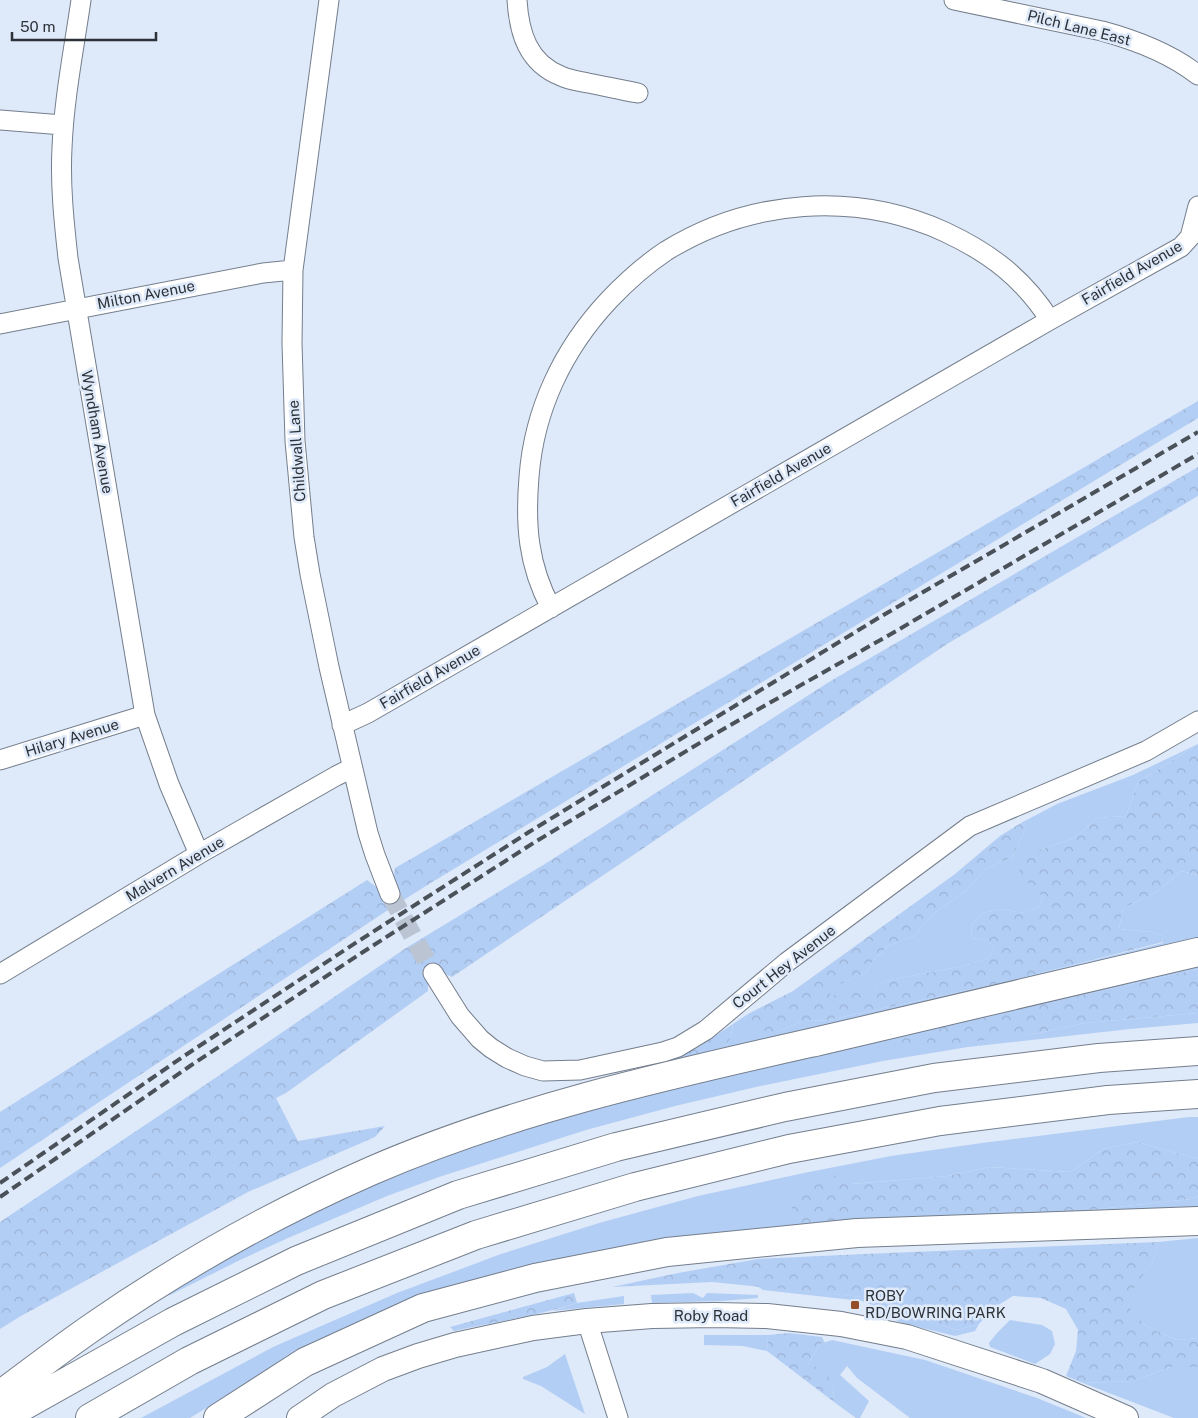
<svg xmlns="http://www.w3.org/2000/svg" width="1198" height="1418" font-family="'Public Sans',sans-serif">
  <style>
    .green { fill: #b3cef5 }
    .forest { fill: url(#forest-crowns) }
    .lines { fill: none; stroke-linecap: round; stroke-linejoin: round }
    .minor-tunnel { stroke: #bbc4d2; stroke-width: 19; stroke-dasharray: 19 9; stroke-linecap: butt }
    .minor-casing { stroke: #747e8c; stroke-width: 21 }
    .major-casing { stroke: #747e8c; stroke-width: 26 }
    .highway-casing { stroke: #747e8c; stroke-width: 30 }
    .minor { stroke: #fff; stroke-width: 19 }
    .major { stroke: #fff; stroke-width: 24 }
    .highway { stroke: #fff; stroke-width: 28 }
    .rail { stroke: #4b5159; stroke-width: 4; stroke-dasharray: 10 5; stroke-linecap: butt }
    .poi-dot { fill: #954f28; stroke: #dee9f9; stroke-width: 2 }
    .labels { text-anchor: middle; stroke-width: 5; stroke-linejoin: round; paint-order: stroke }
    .street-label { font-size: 15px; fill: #2d3238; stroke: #dee9f9 }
    .poi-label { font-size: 15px; fill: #2d3238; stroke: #dee9f9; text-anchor: start }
  </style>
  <defs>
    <pattern id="forest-crowns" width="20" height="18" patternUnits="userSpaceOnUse" patternTransform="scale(1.25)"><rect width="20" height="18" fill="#b3cef5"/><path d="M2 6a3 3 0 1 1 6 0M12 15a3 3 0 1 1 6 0" fill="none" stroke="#9ab1d3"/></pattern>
  </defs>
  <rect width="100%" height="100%" fill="#dee9f9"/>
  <path class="green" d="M 1198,744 L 1138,782 L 1126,816 L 1097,818 L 1075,838 L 1042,849 L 1033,886 L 1043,897 L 1039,907 L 1023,913 L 1003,909 L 982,913 L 971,926 L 972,938 L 988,941 L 994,947 L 989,958 L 963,966 L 890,980 L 844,997 L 830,996 L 832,987 L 866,973 L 873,961 L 888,946 L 914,936 L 934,913 L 968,889 L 986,868 L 1013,857 L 1016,849 L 1026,827 L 1021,823 L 1057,804 L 1133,775 Z
    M 1181,871 L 1198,875 L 1198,938 L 727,1050 L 726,1048 L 731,1036 L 733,1024 L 748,1014 L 744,1022 L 778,1032 L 803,1021 L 829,1020 L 1005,982 L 1163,943 L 1162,936 L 1152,932 L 1119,929 L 1123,908 L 1157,892 Z
    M 1198,964 L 1198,969 L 896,1037 L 994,1038 L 1039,1033 L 1085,1023 L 1198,1013 L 1198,1023 L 1130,1029 L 968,1047 L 883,1061 L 756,1087 L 675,1106 L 586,1130 L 439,1177 L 387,1196 L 288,1238 L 240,1260 L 170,1295 L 163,1296 L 246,1246 L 347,1195 L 473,1144 L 585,1110 L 670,1088 Z
    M 1189,1117 L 1198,1117 L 1198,1159 L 1137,1142 L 1103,1149 L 1071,1172 L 989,1167 L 948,1176 L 851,1184 L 839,1173 L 827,1181 L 788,1225 L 840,1220 L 1052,1214 L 1191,1199 L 1198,1196 L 1198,1207 L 973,1220 L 432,1294 L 362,1321 L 291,1356 L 190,1418 L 141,1418 L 273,1347 L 397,1293 L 501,1254 L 599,1223 L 698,1196 L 804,1173 L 891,1156 L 982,1143 Z
    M 1198,1238 L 1198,1338 L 1177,1340 L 1146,1326 L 1123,1302 L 1153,1262 L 1158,1242 Z
    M 757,1286 L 872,1298 L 926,1320 L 957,1330 L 979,1324 L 975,1331 L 955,1336 L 906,1324 L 880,1315 L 881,1309 L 862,1301 L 763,1290 Z
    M 693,1293 L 703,1298 L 707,1293 L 758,1295 L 758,1298 L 721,1301 L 652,1303 L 651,1295 Z
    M 624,1296 L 624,1304 L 552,1311 L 577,1303 Z
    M 1010,1320 L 1042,1325 L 1052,1331 L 1055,1344 L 1050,1354 L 1035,1364 L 990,1347 L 989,1343 L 997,1333 Z
    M 704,1335 L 768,1335 L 767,1351 L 743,1346 L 704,1345 Z
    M 832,1340 L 925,1360 L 1037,1398 L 1086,1418 L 910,1418 L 857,1378 L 847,1366 L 840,1375 L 869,1401 L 860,1418 L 856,1418 L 834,1402 L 833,1386 L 808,1364 L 820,1344 Z
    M 565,1354 L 585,1414 L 541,1386 L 523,1379 L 523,1377 L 547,1367 Z
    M 1171,1367 L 1198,1367 L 1198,1418 L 1174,1418 L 1083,1383 L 1133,1381 Z"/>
  <path class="forest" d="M 1198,401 L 1198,418 L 429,884 L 388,910 L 0,1168 L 0,1112 L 367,880 L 379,889 L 393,882 L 395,868 L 416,856 Z
    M 1198,467 L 1198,496 L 947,644 L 452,977 L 438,971 L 428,979 L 428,991 L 286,1093 L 276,1098 L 298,1141 L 385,1126 L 375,1137 L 248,1192 L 21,1316 L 0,1329 L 0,1222 L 199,1089 L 406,948 L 548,862 L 829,682 Z
    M 1198,744 L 1198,875 L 1181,871 L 1157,892 L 1123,908 L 1119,929 L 1152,932 L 1162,936 L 1163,942 L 1005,982 L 829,1020 L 803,1021 L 778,1032 L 756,1031 L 744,1022 L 748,1014 L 793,991 L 955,874 L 1000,836 L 1021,823 L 1026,827 L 1016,849 L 1013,857 L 986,868 L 968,889 L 934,913 L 914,936 L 888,946 L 873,961 L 866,973 L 833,987 L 830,995 L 844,996 L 890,980 L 963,966 L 989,958 L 994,947 L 988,941 L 972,938 L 971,926 L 982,913 L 1003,909 L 1023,913 L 1039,907 L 1043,897 L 1032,886 L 1018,875 L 1023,859 L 1042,849 L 1075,838 L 1097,818 L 1126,816 L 1138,782 Z
    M 1198,969 L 1198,1013 L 1085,1023 L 1039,1033 L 910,1050 L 899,1048 L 896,1037 Z
    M 733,1024 L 731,1036 L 726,1048 L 672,1062 L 670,1059 L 697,1048 Z
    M 1137,1142 L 1198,1159 L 1198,1196 L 1191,1199 L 1052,1214 L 904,1220 L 840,1220 L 787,1226 L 792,1207 L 810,1183 L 827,1181 L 839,1172 L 852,1184 L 948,1176 L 989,1167 L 1071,1172 L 1103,1149 Z
    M 1158,1242 L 1153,1262 L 1124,1302 L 1146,1326 L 1177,1340 L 1198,1338 L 1198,1367 L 1171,1367 L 1133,1381 L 1083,1383 L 1066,1376 L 1076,1351 L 1078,1330 L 1066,1309 L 1041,1298 L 1013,1296 L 992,1309 L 979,1324 L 957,1330 L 926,1320 L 872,1298 L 712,1282 L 612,1287 L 678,1273 L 758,1259 L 864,1254 Z
    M 574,1293 L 577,1303 C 537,1316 495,1322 454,1331 L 450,1327 Z
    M 789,1333 L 822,1337 L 825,1343 L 820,1344 L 808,1364 L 826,1371 L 833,1386 L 834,1402 L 767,1351 L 768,1335 Z"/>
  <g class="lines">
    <path class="minor-tunnel" d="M 390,894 L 433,973"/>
    <defs>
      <path id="minor" d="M 81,0 C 74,49 64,98 62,148 C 60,184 64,222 68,258 L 145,715 L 169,784 L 199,854
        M 329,0 L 293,270 L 292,343 L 295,441 L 304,537 L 310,574 L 329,667 L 368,833 L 375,855 L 390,894
        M 517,0 C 519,33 528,63 561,76 C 569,80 579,81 588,83 C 604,86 621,90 638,93
        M 954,0 L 1102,31 C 1135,40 1170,53 1198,75
        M 0,120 L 63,125
        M 0,324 L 263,273 L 293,270
        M 551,608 C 528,565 525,525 529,477 C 534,410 563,349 609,300 C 626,282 645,265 666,251 C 750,199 855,191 945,232 C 990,253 1023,278 1050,320
        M 342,725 L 368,713 L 1050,320 L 1181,247 L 1190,237 L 1198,206
        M 0,760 L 145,715
        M 433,973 L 460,1016 L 480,1039 L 491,1048 L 507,1058 L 525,1066 L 543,1071 L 580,1070 L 663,1052 L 678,1047 L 706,1030 L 787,962 L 970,826 L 1146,751 L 1198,721
        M 0,974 L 199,854 L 336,776 L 352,768
        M 587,1321 L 618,1418"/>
      <path id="major" d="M 299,1418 L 333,1395 L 383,1369 L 418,1356 L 455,1345 L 533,1328 L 587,1321 L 652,1316 L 715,1315 L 767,1316 L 841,1324 L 907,1337 L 1042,1381 L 1126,1418"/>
      <path id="highway" d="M 0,1395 C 31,1372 62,1348 94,1326 C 181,1266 275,1213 371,1171 C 514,1109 668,1075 819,1041 C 946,1012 1072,981 1198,952
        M 2,1418 L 173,1322 L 296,1261 L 458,1195 L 616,1147 L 785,1107 L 934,1078 L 1099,1058 L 1198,1051
        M 90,1418 L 189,1361 L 323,1295 L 476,1235 L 635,1187 L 789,1149 L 940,1121 L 1108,1100 L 1198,1094
        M 218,1418 L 305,1362 L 423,1308 L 535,1278 L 667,1252 L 857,1233 L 1198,1221"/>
    </defs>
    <use href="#minor" class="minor-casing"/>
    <use href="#major" class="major-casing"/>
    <use href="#highway" class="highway-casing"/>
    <use href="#minor" class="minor"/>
    <use href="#major" class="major"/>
    <use href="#highway" class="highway"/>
    <path class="rail" d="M 0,1183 L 184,1056 L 357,942 L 529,832 L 875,620 L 1198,432
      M 0,1197 L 190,1066 L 363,952 L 535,842 L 713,735 L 891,634 L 1198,454"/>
  </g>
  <rect class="poi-dot" x="850" y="1300" width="10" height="10" rx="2.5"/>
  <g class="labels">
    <g class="street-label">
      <text transform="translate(1079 28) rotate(14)" y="5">Pilch Lane East</text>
      <text transform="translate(1132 273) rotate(-30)" y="5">Fairfield Avenue</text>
      <text transform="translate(146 295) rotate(-11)" y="5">Milton Avenue</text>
      <text transform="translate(97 432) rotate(80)" y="5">Wyndham Avenue</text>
      <text transform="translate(297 451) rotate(-94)" y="5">Childwall Lane</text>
      <text transform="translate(781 475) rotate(-30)" y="5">Fairfield Avenue</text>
      <text transform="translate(430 677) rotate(-30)" y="5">Fairfield Avenue</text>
      <text transform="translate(72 738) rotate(-17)" y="5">Hilary Avenue</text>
      <text transform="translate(175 869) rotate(-31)" y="5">Malvern Avenue</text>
      <text transform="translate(784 967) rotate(-38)" y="5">Court Hey Avenue</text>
      <text x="711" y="1321">Roby Road</text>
    </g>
    <g class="poi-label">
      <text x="865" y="1301">ROBY<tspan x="865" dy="17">RD/BOWRING PARK</tspan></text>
    </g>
  </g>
  <path d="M12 32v8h144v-8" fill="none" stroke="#2d3238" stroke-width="2.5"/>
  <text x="20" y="32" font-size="15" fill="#2d3238" stroke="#dee9f9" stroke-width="4" paint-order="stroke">50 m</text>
</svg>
